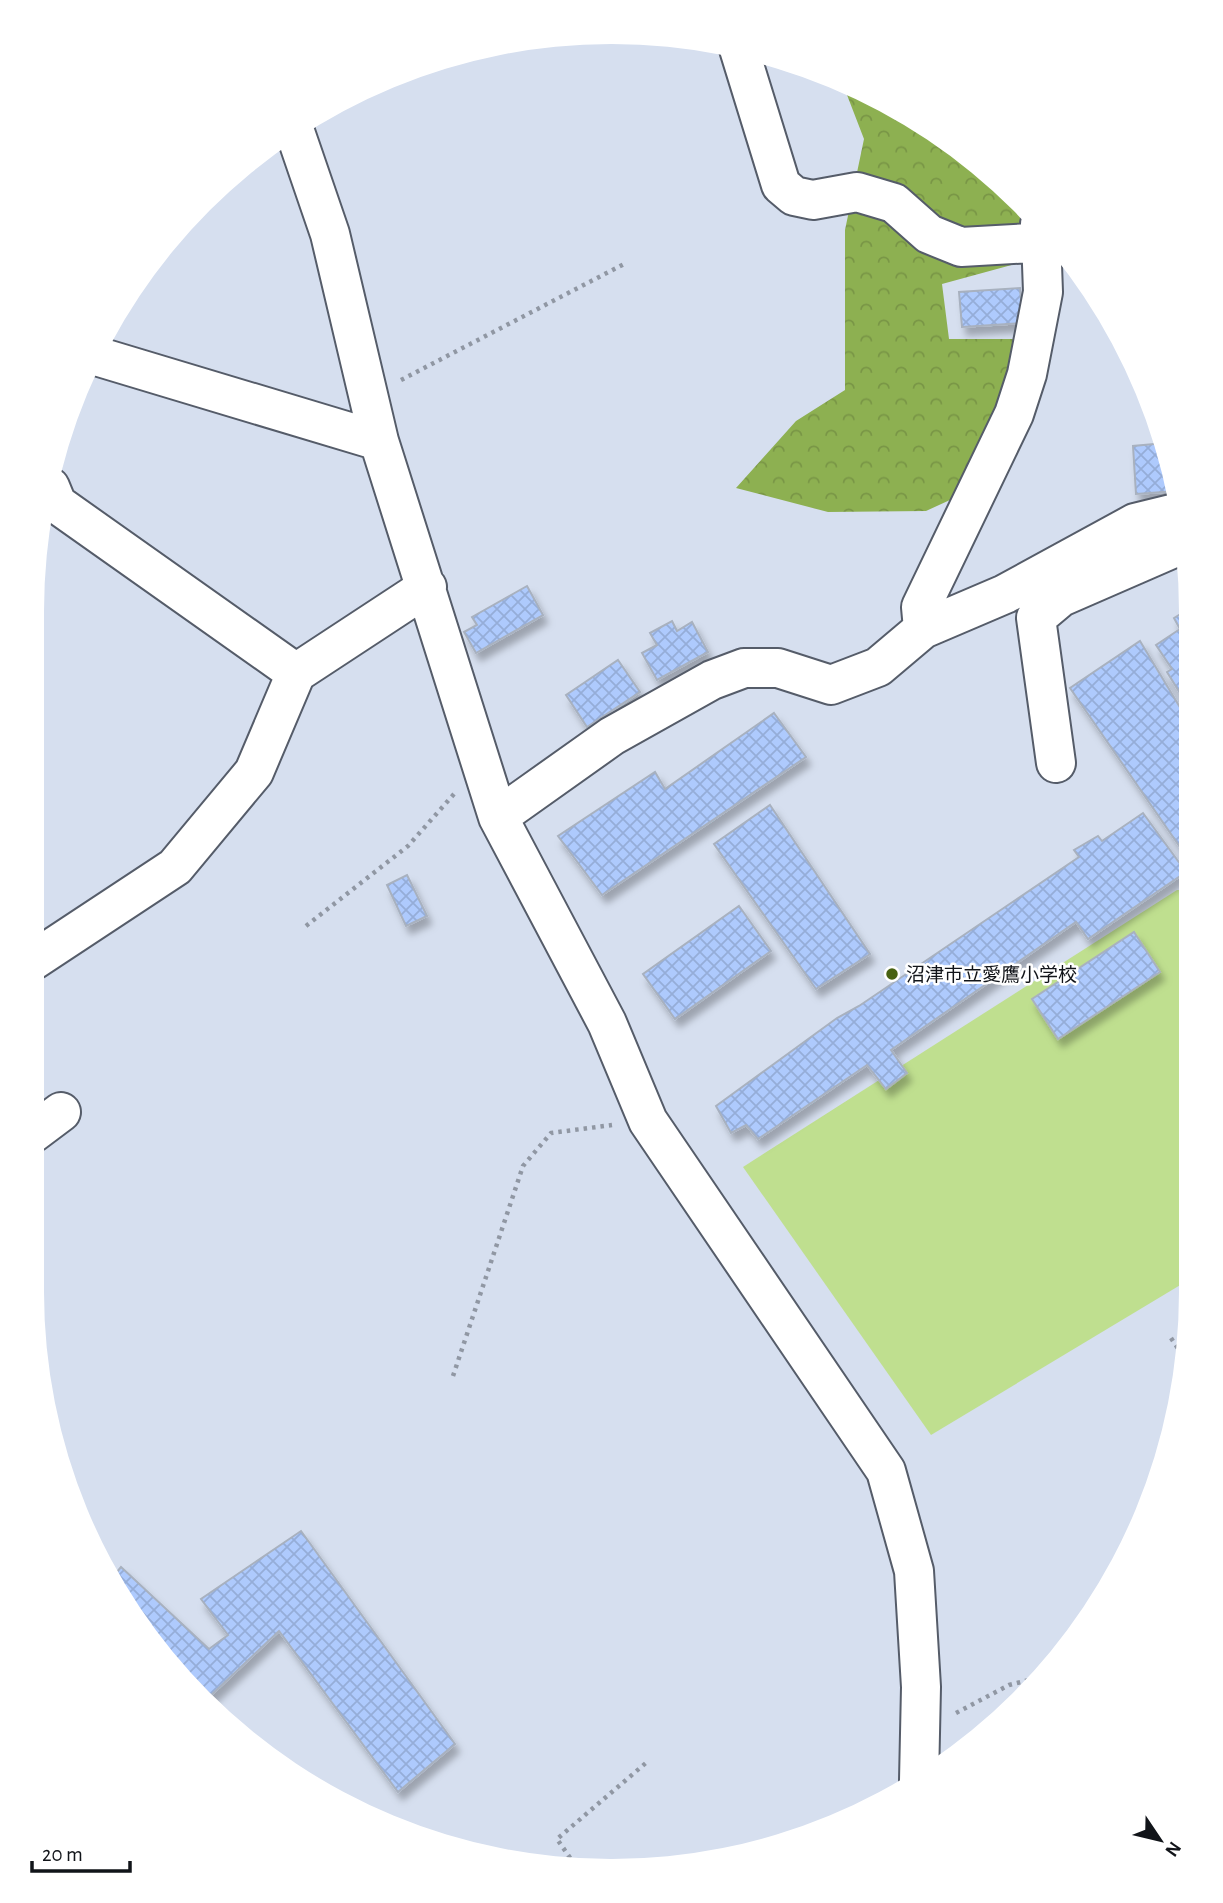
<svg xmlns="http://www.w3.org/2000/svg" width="1223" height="1903" font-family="'Alegreya Sans','Noto Sans JP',sans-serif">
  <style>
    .forest { fill: url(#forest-crowns) }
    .pitch { fill: #bfdf8f }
    .building { fill: url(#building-cross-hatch); stroke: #a8b1bf; stroke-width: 2; filter: url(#shadow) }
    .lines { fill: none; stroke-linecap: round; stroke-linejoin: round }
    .minor-casing { stroke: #555c69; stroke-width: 42 }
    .path { stroke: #9097a3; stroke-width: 4.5; stroke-dasharray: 3.5 5; stroke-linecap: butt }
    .minor { stroke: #fff; stroke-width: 38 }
    .poi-dot { fill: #486212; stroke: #fff; stroke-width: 2.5 }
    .labels { text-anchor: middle; stroke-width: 5; stroke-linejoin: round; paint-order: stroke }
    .poi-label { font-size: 19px; fill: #111419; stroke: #fff; text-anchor: start }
  </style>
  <defs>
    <pattern id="forest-crowns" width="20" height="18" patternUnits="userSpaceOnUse" patternTransform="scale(1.75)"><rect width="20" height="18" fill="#8db051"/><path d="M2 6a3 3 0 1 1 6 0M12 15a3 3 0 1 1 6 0" fill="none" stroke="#799646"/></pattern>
    <pattern id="building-cross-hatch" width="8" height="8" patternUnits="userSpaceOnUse" patternTransform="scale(1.75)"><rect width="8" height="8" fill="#aecafd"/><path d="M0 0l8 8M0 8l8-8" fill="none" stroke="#95add8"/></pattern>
    <filter id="shadow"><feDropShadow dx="4.5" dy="8" stdDeviation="3.5" flood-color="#0004"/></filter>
  </defs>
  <rect width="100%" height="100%" fill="#d6dfef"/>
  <path class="forest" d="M 842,82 L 901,109 L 994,175 L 1024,207 L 1019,263 L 942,284 L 949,339 L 1020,339 L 994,453 L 963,494 L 926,511 L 828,512 L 736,488 L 796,421 L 845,390 L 845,230 L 864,139 Z"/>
  <path class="pitch" d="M 1177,890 L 1189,890 L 1187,1281 L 931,1435 L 743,1167 Z"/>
  <path class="building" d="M 1020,288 L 1023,323 L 962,327 L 959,292 Z
    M 1165,443 L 1172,462 L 1177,491 L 1136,494 L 1133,446 Z
    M 527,586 L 543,615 L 476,653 L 464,632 L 477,625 L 472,617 Z
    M 1187,610 L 1190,614 L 1190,709 L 1167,672 L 1172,669 L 1156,645 L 1180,629 L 1174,618 Z
    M 672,621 L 677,631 L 692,622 L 708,652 L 657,680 L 642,653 L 657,645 L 650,633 Z
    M 1140,641 L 1190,724 L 1189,860 L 1070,688 Z
    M 618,660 L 640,692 L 587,727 L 566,695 Z
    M 774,713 L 806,757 L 602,895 L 558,836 L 655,772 L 665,789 Z
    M 770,805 L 870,954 L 816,989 L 714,844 Z
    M 1143,813 L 1186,872 L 1088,939 L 1076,922 L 891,1050 L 907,1073 L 886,1089 L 867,1065 L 758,1139 L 746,1125 L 731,1133 L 716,1106 L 837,1018 L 859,1006 L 1079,857 L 1074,850 L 1098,836 L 1102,841 Z
    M 407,875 L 427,916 L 406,926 L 387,885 Z
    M 739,906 L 771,951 L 675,1019 L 643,974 Z
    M 1134,932 L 1160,972 L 1058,1039 L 1032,999 Z
    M 301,1531 L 455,1744 L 398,1792 L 279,1631 L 208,1698 L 151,1637 L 153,1634 L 139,1616 L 135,1620 L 129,1614 L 112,1578 L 121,1567 L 209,1649 L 228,1635 L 201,1599 Z"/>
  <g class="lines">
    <defs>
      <path id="minor" d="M 739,49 L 781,185 L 794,196 L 813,200 L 857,192 L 894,203 L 929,234 L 961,247 L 1031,243 L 1041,237 L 1040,224
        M 294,129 L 330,234 L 379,441 L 498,817 L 607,1023 L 648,1121 L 886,1471 L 914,1571 L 921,1687 L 919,1780
        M 96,356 L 379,441
        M 50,487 L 57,504 L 296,673
        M 923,629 L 921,607 L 1014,414 L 1027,374 L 1043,292 L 1041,237
        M 1056,763 L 1036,618 L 1061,597 L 1185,543
        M 498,817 L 612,736 L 712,680 L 744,668 L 778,668 L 831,685 L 878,667 L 923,629 L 1005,594 L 1135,523 L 1180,512
        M 34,960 L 175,867 L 254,772 L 296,673 L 427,587
        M 33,1133 L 61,1112"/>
    </defs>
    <use href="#minor" class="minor-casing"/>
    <path class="path" d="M 401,380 L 624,264
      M 306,926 L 408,846 L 454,794
      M 1171,1338 L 1187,1362
      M 453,1376 L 523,1166 L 551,1133 L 612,1125
      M 956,1713 L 1009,1685 L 1045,1676
      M 575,1865 L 557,1839 L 647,1762"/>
    <use href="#minor" class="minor"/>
  </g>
  <circle class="poi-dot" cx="892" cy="974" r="7"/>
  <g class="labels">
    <g class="poi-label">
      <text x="906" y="981">沼津市立愛鷹小学校</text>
    </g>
  </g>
  <path d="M0 0H1223V1903H0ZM611 44H612A567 567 0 0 1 1179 611V1292A567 567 0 0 1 612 1859H611A567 567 0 0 1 44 1292V611A567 567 0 0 1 611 44Z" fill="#fff" fill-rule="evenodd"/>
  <g transform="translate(1160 1840) rotate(125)" stroke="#ffffff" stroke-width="5" paint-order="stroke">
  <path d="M0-5L12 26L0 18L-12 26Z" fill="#111419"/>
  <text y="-10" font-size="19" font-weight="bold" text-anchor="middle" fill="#111419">N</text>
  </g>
  <path d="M32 1861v10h98v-10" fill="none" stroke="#111419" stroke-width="3.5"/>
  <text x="42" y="1861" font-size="21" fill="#111419" stroke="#ffffff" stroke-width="5" paint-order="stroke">20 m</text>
</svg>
